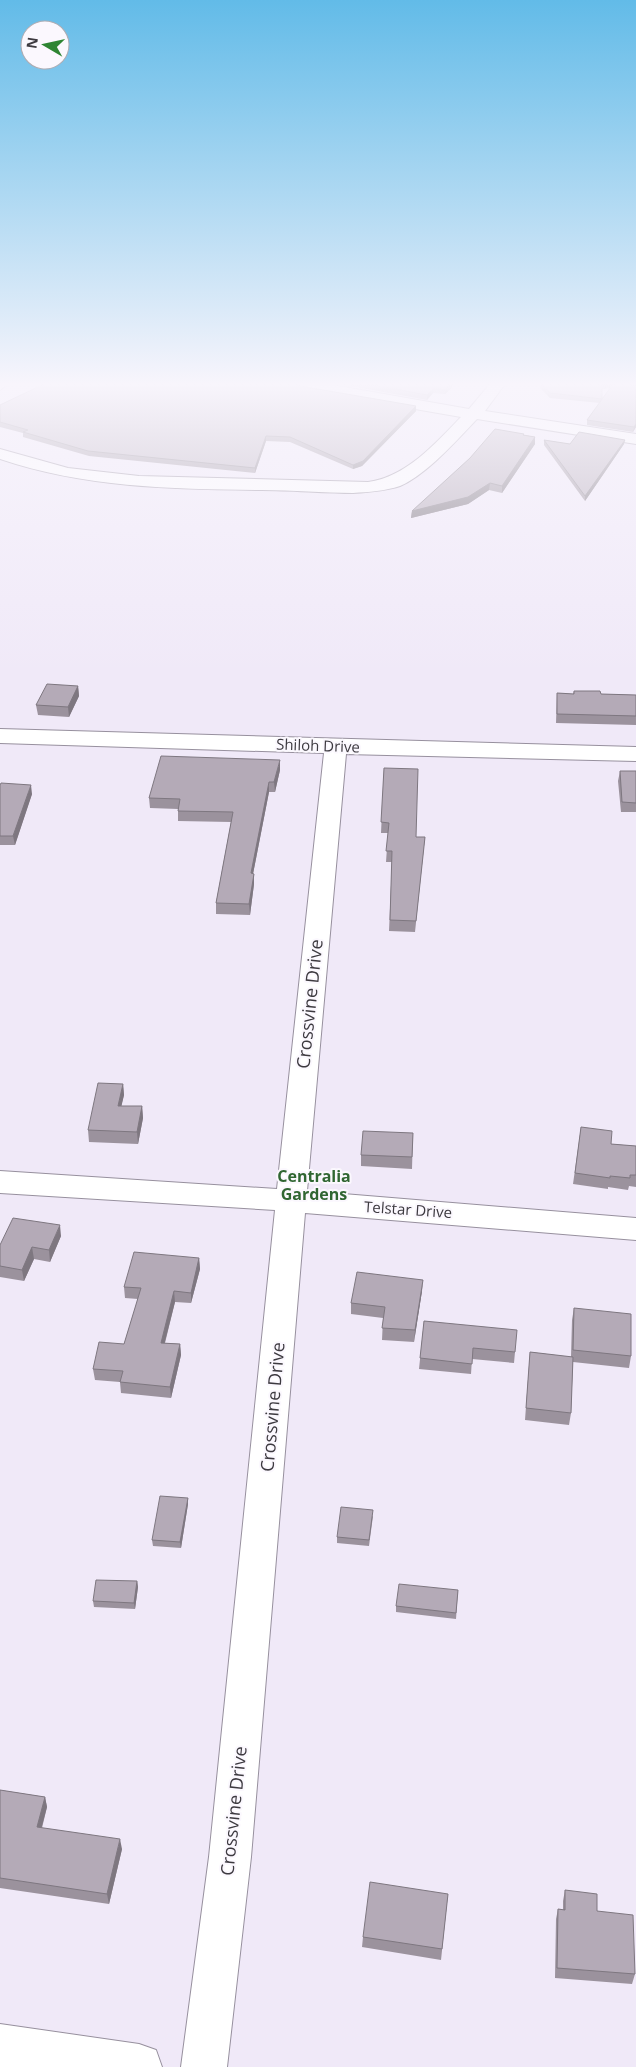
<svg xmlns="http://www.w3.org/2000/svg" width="636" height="2067" font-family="'Open Sans',sans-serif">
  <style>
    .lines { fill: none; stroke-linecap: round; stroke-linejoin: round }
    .street-casing { stroke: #97909e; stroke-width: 2 }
    .street { fill: #fff; fill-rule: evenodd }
    .wall { fill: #9b929d; fill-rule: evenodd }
    .shaded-wall { fill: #7e7780 }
    .building { fill: #b4aab7; stroke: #7e7780 }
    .labels { text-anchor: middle; stroke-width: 4; stroke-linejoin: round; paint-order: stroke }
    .street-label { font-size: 15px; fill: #3d3a40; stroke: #fbf8fe }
    .neighbourhood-label { font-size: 16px; font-weight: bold; fill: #306632; stroke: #fbf8fe }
    .near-street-label { font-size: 18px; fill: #3d3a40; stroke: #fbf8fe }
  </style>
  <rect width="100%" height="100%" fill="#f0e9f8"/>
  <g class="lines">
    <defs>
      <path id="street" d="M 0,384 L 8,384 L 0,390 Z
        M 293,384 L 327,384 L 469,409 L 490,384 L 505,384 L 485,411 L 636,434 L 636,444 L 477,419 C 457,440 426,475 400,486 C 385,491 369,492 353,493 C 323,493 293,490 262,490 C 173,489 86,488 0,459 L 0,449 L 68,468 L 139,476 L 368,482 C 406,477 435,444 461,417 L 300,389 Z
        M 0,729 L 636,747 L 636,761 L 346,754 L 307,1191 L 636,1218 L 636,1240 L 305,1213 L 251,1857 L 227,2067 L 181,2067 L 209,1857 L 275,1210 L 0,1193 L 0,1171 L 277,1189 L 324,753 L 0,743 Z
        M 0,2024 L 139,2044 L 156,2050 L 162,2067 L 0,2067 Z"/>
    </defs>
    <use href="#street" class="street-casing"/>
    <use href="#street" class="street"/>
  </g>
  <path class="wall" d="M 340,384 L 453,384 L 451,388 L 445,394 L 433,393 L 427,400 Z
    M 540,384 L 631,384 L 636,386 L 636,427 L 633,432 L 587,425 L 587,420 L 600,403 L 550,398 L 540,388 ZM 611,388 L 602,401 L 602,389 Z
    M 300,386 L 416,411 L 362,466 L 353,469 L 290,442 L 266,441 L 255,473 L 89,456 L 23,437 L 23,433 L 0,427 L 0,405 Z
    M 524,435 L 535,437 L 535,444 L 502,493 L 489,490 L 468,504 L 411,518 L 412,511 Z
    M 544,440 L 570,444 L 624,444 L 585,501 L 544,445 Z
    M 78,686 L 79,696 L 69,717 L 38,715 L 36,705 Z
    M 574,691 L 601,694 L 636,695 L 636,725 L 556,723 L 557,693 L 573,694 Z
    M 384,768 L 416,837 L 425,837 L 415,932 L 389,931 L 392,862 L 386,862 L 388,833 L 381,833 Z
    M 280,770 L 275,792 L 269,792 L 253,874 L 254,874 L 254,884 L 250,915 L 216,914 L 216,903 L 231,822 L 178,821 L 178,809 L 150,808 L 149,798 Z
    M 620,771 L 636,771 L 636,812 L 621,812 L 618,781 Z
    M 0,785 L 32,794 L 15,845 L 0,845 Z
    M 123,1084 L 124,1095 L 121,1106 L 142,1106 L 143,1118 L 138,1144 L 89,1142 L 88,1130 Z
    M 581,1127 L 611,1144 L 636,1146 L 636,1187 L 629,1186 L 628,1190 L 608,1187 L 608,1189 L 573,1184 Z
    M 413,1133 L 412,1169 L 361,1166 L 361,1155 Z
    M 61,1236 L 50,1262 L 34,1259 L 24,1281 L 0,1277 L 0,1245 Z
    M 199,1258 L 200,1269 L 191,1303 L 175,1302 L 165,1343 L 180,1344 L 181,1355 L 171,1398 L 121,1393 L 120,1382 L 95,1380 L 93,1369 L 124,1344 L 138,1299 L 125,1298 L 124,1287 Z
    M 422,1291 L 414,1342 L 382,1340 L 383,1318 L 351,1314 L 351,1303 Z
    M 574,1308 L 631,1356 L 629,1368 L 573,1362 L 571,1413 L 569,1425 L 525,1420 L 530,1352 L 571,1357 L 572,1320 Z
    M 424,1321 L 515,1352 L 514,1363 L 472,1359 L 471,1374 L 419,1369 Z
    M 188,1498 L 188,1504 L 181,1548 L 153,1546 L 152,1540 Z
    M 373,1516 L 369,1546 L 337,1543 L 337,1537 Z
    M 137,1581 L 138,1587 L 135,1609 L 94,1607 L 93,1601 Z
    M 458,1590 L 456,1619 L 396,1612 L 396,1606 Z
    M 0,1790 L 45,1797 L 47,1807 L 42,1828 L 122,1849 L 109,1904 L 0,1888 Z
    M 565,1890 L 597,1911 L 635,1974 L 632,1984 L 555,1978 L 556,1919 L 558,1909 L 563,1910 L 563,1901 Z
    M 448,1894 L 441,1960 L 362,1947 L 363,1937 Z"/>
  <path class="shaded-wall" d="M 450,384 L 453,384 L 451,388 L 445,394 L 445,390 Z
    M 606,384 L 614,384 L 614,387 L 601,389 L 602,385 Z
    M 434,388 L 433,393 L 427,400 L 427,395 Z
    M 416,406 L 416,411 L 362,466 L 353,469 L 353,465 Z
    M 636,424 L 636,427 L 633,432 L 634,427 Z
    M 266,436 L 266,441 L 255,473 L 255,468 Z
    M 535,437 L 535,444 L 502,493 L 502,486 Z
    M 625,440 L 624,444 L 585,501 L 585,496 Z
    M 490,483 L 489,490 L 468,504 L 411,518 L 412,511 Z
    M 78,686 L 79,696 L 69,717 L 68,707 Z
    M 280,760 L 280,770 L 275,792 L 274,782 Z
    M 269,782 L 269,792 L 251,884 L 251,873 Z
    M 31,785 L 32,794 L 15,845 L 13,836 Z
    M 254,874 L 254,884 L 250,915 L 249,904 Z
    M 123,1084 L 124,1095 L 119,1117 L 118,1106 Z
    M 142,1106 L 143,1118 L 138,1144 L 137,1132 Z
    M 60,1225 L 61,1236 L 50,1262 L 49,1250 Z
    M 32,1247 L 34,1259 L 24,1281 L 22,1270 Z
    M 199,1258 L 200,1269 L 191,1303 L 191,1293 Z
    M 423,1280 L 422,1291 L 414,1342 L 415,1330 Z
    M 174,1291 L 175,1302 L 162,1353 L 161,1343 Z
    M 180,1344 L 181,1355 L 171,1398 L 170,1387 Z
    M 188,1498 L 188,1504 L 181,1548 L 180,1542 Z
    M 137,1581 L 138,1587 L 135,1609 L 134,1603 Z
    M 45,1797 L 47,1807 L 39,1837 L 37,1827 Z
    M 120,1839 L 122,1849 L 109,1904 L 107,1894 Z"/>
  <path class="building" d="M 44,384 L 298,384 L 300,386 L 416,406 L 363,461 L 353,465 L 290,437 L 266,436 L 255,468 L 88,451 L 23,432 L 28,430 L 0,422 L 0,405 Z
    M 367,384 L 450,384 L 445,390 L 434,388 L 427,395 Z
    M 541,384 L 606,384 L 602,385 L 602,399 L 550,393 Z
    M 613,384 L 629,384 L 636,386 L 636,424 L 634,427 L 587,420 Z
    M 495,429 L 524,434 L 523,435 L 535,437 L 502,486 L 490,483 L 468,497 L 412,511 L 470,458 Z
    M 579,432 L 625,440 L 585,496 L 544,440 L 570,444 Z
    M 47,684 L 78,686 L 68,707 L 36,705 Z
    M 574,691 L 600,691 L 601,694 L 636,695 L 636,716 L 557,714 L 557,693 L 574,694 Z
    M 161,756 L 280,760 L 274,782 L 269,782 L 251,873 L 254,874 L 249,904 L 216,903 L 233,812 L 178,811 L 180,799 L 149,798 Z
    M 384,768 L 418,769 L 416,837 L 425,837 L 416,921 L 390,920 L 392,851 L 386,851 L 389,823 L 381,822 Z
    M 620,771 L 636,771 L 636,803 L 622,802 Z
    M 1,783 L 31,785 L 13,836 L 0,836 L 0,785 Z
    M 98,1083 L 123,1084 L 118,1106 L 142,1106 L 137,1132 L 88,1130 Z
    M 581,1127 L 612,1131 L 611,1144 L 636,1146 L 636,1175 L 630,1175 L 630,1178 L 610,1176 L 610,1178 L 575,1173 Z
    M 363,1131 L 413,1133 L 412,1157 L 361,1155 Z
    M 13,1218 L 60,1225 L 49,1250 L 32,1247 L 22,1270 L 0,1266 L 0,1245 Z
    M 134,1252 L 199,1258 L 191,1293 L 174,1291 L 161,1343 L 180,1344 L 170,1387 L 120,1382 L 123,1371 L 93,1369 L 99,1342 L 124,1344 L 141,1288 L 124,1287 Z
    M 357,1272 L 423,1280 L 415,1330 L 382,1328 L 385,1307 L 351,1303 Z
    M 574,1308 L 631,1314 L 631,1356 L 573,1350 Z
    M 424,1321 L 517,1330 L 515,1352 L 473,1348 L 472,1364 L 420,1358 Z
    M 530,1352 L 573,1357 L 571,1413 L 526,1408 Z
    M 160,1496 L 188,1498 L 180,1542 L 152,1540 Z
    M 341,1507 L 373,1510 L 369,1540 L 337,1537 Z
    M 96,1580 L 137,1581 L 134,1603 L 93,1601 Z
    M 399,1584 L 458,1590 L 456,1613 L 396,1606 Z
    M 0,1790 L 45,1797 L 37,1827 L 120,1839 L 107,1894 L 0,1878 Z
    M 370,1882 L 448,1894 L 442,1949 L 363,1937 Z
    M 565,1890 L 597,1894 L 597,1911 L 633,1915 L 635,1974 L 557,1968 L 558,1909 L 565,1910 Z"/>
  <linearGradient id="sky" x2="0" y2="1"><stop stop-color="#62bbe8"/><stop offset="0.57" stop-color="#f8f5fc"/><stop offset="1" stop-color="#f8f5fc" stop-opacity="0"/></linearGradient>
  <rect width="636" height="674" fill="url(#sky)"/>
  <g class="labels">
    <g class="street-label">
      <text transform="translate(318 746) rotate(2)" y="5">Shiloh Drive</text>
      <text transform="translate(408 1210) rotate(4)" y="5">Telstar Drive</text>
    </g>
    <g class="neighbourhood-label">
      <text x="314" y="1182">Centralia<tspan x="314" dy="18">Gardens</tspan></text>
    </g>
    <g class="near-street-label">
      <text transform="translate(310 1004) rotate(-84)" y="6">Crossvine Drive</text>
      <text transform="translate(273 1407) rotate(-85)" y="6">Crossvine Drive</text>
      <text transform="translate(234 1811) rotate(-84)" y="6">Crossvine Drive</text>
    </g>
  </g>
  <g transform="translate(45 45) rotate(279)"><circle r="24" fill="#fbf8fe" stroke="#afacb2"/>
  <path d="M0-4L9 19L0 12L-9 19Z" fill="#2e8533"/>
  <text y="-8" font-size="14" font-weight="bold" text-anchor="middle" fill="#3d3a40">N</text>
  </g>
</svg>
